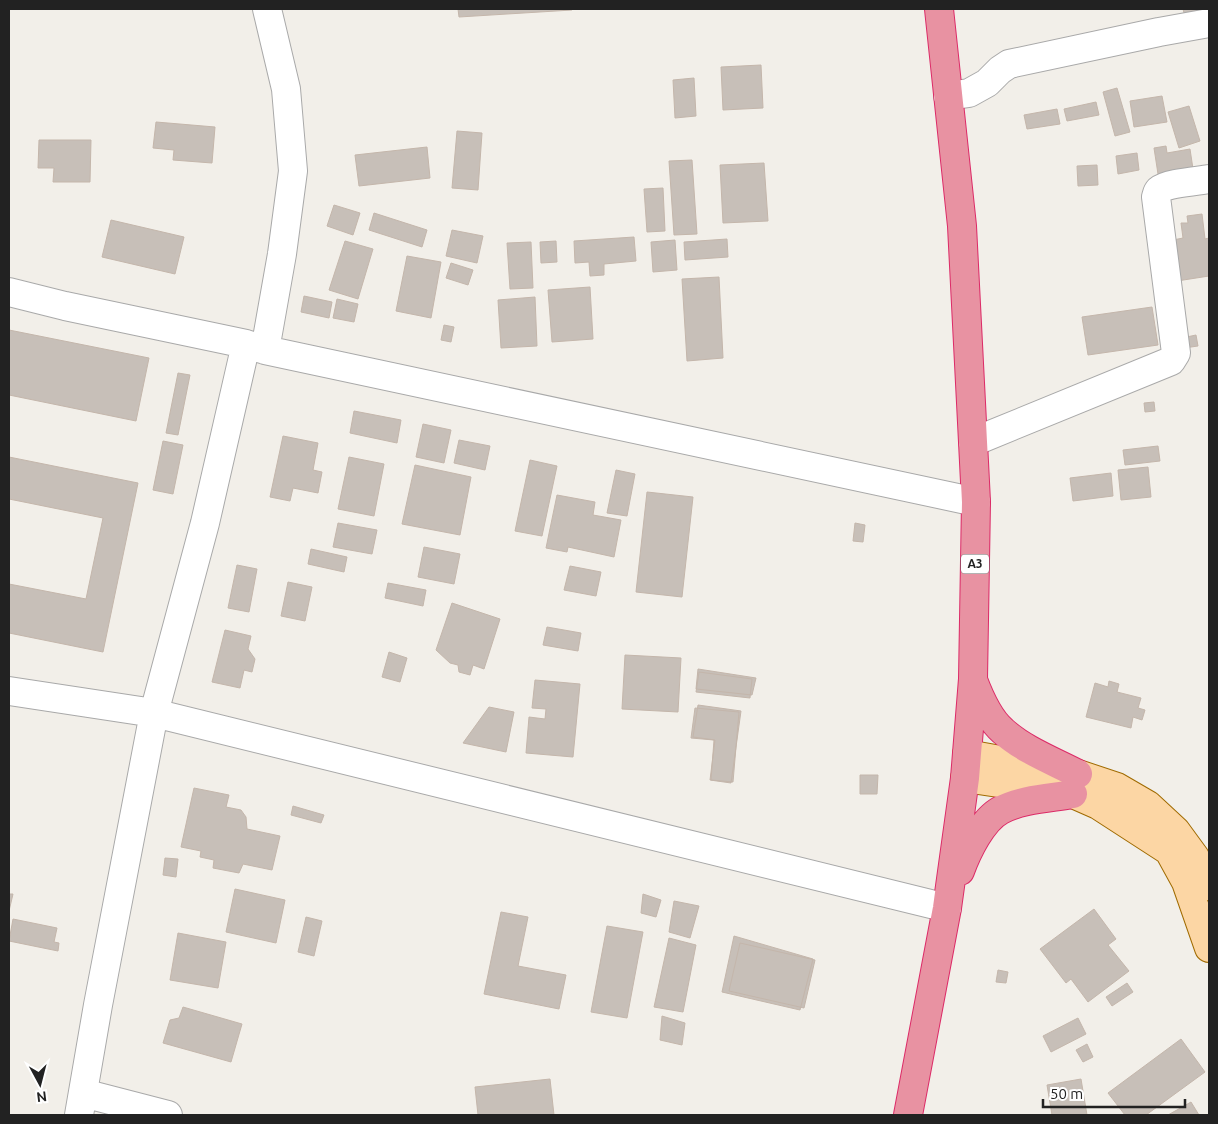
<svg xmlns="http://www.w3.org/2000/svg" width="1218" height="1124" font-family="Ubuntu,sans-serif">
  <style>
    .building { fill: #c7bfb8; stroke: #c4b6ab }
    .lines { fill: none; stroke-linecap: round; stroke-linejoin: round }
    .minor-casing { stroke: #a9a9a9; stroke-width: 30 }
    .major-casing { stroke: #a06b00; stroke-width: 30 }
    .highway-casing { stroke: #dc2a67; stroke-width: 30 }
    .minor { stroke: #fff; stroke-width: 28 }
    .major { stroke: #fcd6a4; stroke-width: 28 }
    .highway { stroke: #e892a2; stroke-width: 28 }
    .labels { text-anchor: middle; stroke-width: 4; stroke-linejoin: round; paint-order: stroke }
    .shield { fill: #fff; stroke: #646464; stroke-width: 1 }
    .shield-label { font-size: 12px; font-weight: bold; fill: #222 }
  </style>
  <rect width="100%" height="100%" fill="#f2efe9"/>
  <path class="building" d="M 458,9 L 572,9 L 572,10 L 459,17 Z
    M 1183,9 L 1203,9 L 1184,13 Z
    M 761,65 L 763,108 L 723,110 L 721,67 Z
    M 694,78 L 696,116 L 675,118 L 673,80 Z
    M 1117,88 L 1130,132 L 1115,136 L 1103,92 Z
    M 1162,96 L 1167,122 L 1134,127 L 1130,101 Z
    M 1096,102 L 1099,115 L 1067,121 L 1064,109 Z
    M 1189,106 L 1200,141 L 1179,148 L 1168,112 Z
    M 1057,109 L 1060,124 L 1027,129 L 1024,115 Z
    M 156,122 L 215,127 L 212,163 L 173,160 L 174,150 L 153,148 Z
    M 457,131 L 482,133 L 478,190 L 452,188 Z
    M 39,140 L 91,140 L 90,182 L 53,182 L 54,168 L 38,168 Z
    M 1166,146 L 1167,153 L 1190,149 L 1193,169 L 1158,174 L 1154,148 Z
    M 427,147 L 430,178 L 359,186 L 355,155 Z
    M 1137,153 L 1139,170 L 1118,174 L 1116,156 Z
    M 692,160 L 697,234 L 674,235 L 669,161 Z
    M 764,163 L 768,221 L 723,223 L 720,165 Z
    M 1097,165 L 1098,185 L 1078,186 L 1077,166 Z
    M 663,188 L 665,231 L 647,232 L 644,189 Z
    M 334,205 L 360,213 L 353,235 L 327,226 Z
    M 374,213 L 427,230 L 422,247 L 369,230 Z
    M 1202,214 L 1205,239 L 1209,238 L 1209,276 L 1177,281 L 1173,240 L 1183,238 L 1181,223 L 1188,223 L 1187,216 Z
    M 111,220 L 184,237 L 175,274 L 102,257 Z
    M 452,230 L 483,236 L 477,263 L 446,256 Z
    M 634,237 L 636,261 L 604,264 L 604,275 L 590,276 L 589,262 L 575,263 L 574,241 Z
    M 727,239 L 728,257 L 685,260 L 684,242 Z
    M 675,240 L 677,270 L 653,272 L 651,242 Z
    M 345,241 L 373,249 L 358,299 L 329,290 Z
    M 556,241 L 557,262 L 541,263 L 540,242 Z
    M 531,242 L 533,288 L 510,289 L 507,243 Z
    M 407,256 L 441,262 L 431,318 L 396,311 Z
    M 451,263 L 473,270 L 468,285 L 446,278 Z
    M 719,277 L 723,358 L 687,361 L 682,279 Z
    M 590,287 L 593,339 L 552,342 L 548,290 Z
    M 304,296 L 332,302 L 329,318 L 301,312 Z
    M 535,297 L 537,346 L 501,348 L 498,300 Z
    M 337,299 L 358,304 L 354,322 L 333,318 Z
    M 1152,307 L 1158,345 L 1088,355 L 1082,317 Z
    M 444,325 L 454,327 L 451,342 L 441,340 Z
    M 9,330 L 149,358 L 136,421 L 9,395 Z
    M 1196,335 L 1198,346 L 1184,348 L 1182,338 Z
    M 178,373 L 190,375 L 178,435 L 166,433 Z
    M 1154,402 L 1155,411 L 1145,412 L 1144,403 Z
    M 354,411 L 401,420 L 397,443 L 350,433 Z
    M 423,424 L 451,430 L 444,463 L 416,457 Z
    M 283,436 L 318,443 L 313,470 L 322,472 L 318,493 L 293,488 L 290,501 L 270,497 Z
    M 459,440 L 490,446 L 485,470 L 454,463 Z
    M 163,441 L 183,445 L 173,494 L 153,490 Z
    M 1158,446 L 1160,461 L 1125,465 L 1123,450 Z
    M 9,457 L 138,483 L 103,652 L 9,633 L 9,584 L 86,599 L 103,518 L 9,499 Z
    M 349,457 L 384,464 L 374,516 L 338,509 Z
    M 530,460 L 557,466 L 542,536 L 515,531 Z
    M 415,465 L 471,477 L 460,535 L 402,524 Z
    M 1148,467 L 1151,497 L 1121,500 L 1118,470 Z
    M 616,470 L 635,474 L 627,516 L 607,513 Z
    M 1111,473 L 1113,496 L 1073,501 L 1070,478 Z
    M 647,492 L 693,497 L 682,597 L 636,592 Z
    M 557,495 L 595,502 L 593,515 L 621,520 L 614,557 L 568,547 L 567,552 L 546,548 Z
    M 338,523 L 377,530 L 372,554 L 333,547 Z
    M 855,523 L 865,525 L 863,542 L 853,541 Z
    M 424,547 L 460,554 L 454,584 L 418,577 Z
    M 311,549 L 347,557 L 344,572 L 308,564 Z
    M 237,565 L 257,569 L 249,612 L 228,608 Z
    M 570,566 L 601,572 L 596,596 L 564,590 Z
    M 288,582 L 312,587 L 305,621 L 281,616 Z
    M 388,583 L 426,590 L 423,606 L 385,598 Z
    M 452,603 L 500,619 L 484,669 L 473,665 L 470,675 L 459,672 L 458,665 L 450,663 L 436,650 Z
    M 547,627 L 581,633 L 578,651 L 543,645 Z
    M 225,630 L 251,636 L 248,649 L 255,659 L 252,672 L 244,670 L 240,688 L 212,682 Z
    M 389,652 L 407,658 L 400,682 L 382,677 Z
    M 625,655 L 681,658 L 678,712 L 622,709 Z
    M 698,669 L 756,678 L 752,695 L 696,689 Z
    M 699,672 L 752,679 L 750,698 L 696,692 Z
    M 535,680 L 580,684 L 573,757 L 526,753 L 529,717 L 545,719 L 546,709 L 532,708 Z
    M 1109,681 L 1119,684 L 1117,692 L 1141,698 L 1138,708 L 1145,710 L 1142,720 L 1133,717 L 1131,728 L 1086,717 L 1095,683 L 1108,687 Z
    M 698,705 L 741,711 L 731,783 L 710,780 L 715,740 L 693,737 Z
    M 489,707 L 514,712 L 506,752 L 463,743 Z
    M 695,708 L 739,712 L 733,782 L 711,780 L 714,740 L 691,738 Z
    M 860,775 L 878,775 L 877,794 L 860,794 Z
    M 194,788 L 229,795 L 226,807 L 241,810 L 246,817 L 247,829 L 280,836 L 272,870 L 243,864 L 239,873 L 213,868 L 214,860 L 200,857 L 201,851 L 181,847 Z
    M 293,806 L 324,815 L 321,823 L 291,815 Z
    M 165,858 L 178,859 L 176,877 L 163,875 Z
    M 235,889 L 285,900 L 276,943 L 226,932 Z
    M 9,894 L 13,894 L 9,911 Z
    M 643,894 L 661,900 L 656,917 L 641,913 Z
    M 674,901 L 699,906 L 690,938 L 669,932 Z
    M 1094,909 L 1116,939 L 1108,945 L 1129,971 L 1088,1002 L 1071,979 L 1066,983 L 1040,949 Z
    M 501,912 L 528,917 L 518,966 L 566,975 L 559,1009 L 484,994 Z
    M 306,917 L 322,921 L 314,956 L 298,952 Z
    M 13,919 L 57,928 L 54,942 L 59,943 L 58,951 L 9,941 Z
    M 607,926 L 643,932 L 627,1018 L 591,1012 Z
    M 178,933 L 226,942 L 218,988 L 170,980 Z
    M 734,936 L 813,959 L 800,1010 L 722,992 Z
    M 669,938 L 696,945 L 683,1012 L 654,1007 Z
    M 740,943 L 815,960 L 804,1008 L 729,991 Z
    M 998,970 L 1008,972 L 1006,983 L 996,982 Z
    M 1127,983 L 1133,992 L 1112,1006 L 1106,997 Z
    M 183,1007 L 242,1024 L 231,1062 L 163,1043 L 170,1020 L 179,1018 Z
    M 662,1016 L 685,1023 L 682,1045 L 660,1040 Z
    M 1078,1018 L 1086,1034 L 1051,1052 L 1043,1036 Z
    M 1181,1039 L 1205,1072 L 1146,1115 L 1125,1115 L 1108,1093 Z
    M 1087,1044 L 1093,1057 L 1083,1062 L 1076,1050 Z
    M 550,1079 L 554,1115 L 478,1115 L 475,1087 Z
    M 1081,1079 L 1087,1115 L 1052,1115 L 1047,1085 Z
    M 1191,1102 L 1199,1115 L 1168,1115 Z"/>
  <g class="lines">
    <defs>
      <path id="minor" d="M 948,96 L 969,93 L 987,83 L 1000,70 L 1009,64 L 1159,32 L 1209,23
        M 9,292 L 65,306 L 246,344 L 265,350 L 976,502
        M 265,350 L 282,254 L 293,171 L 286,89 L 267,9
        M 973,442 L 1171,361 L 1176,353 L 1156,197 C 1157,194 1157,192 1159,190 C 1167,183 1198,181 1209,179
        M 9,691 L 154,713 L 947,908
        M 83,1093 L 168,1115
        M 79,1115 L 98,1005 L 154,713 L 205,523 L 246,344"/>
      <path id="major" d="M 967,754 L 1078,774 L 1117,787 L 1148,805 L 1176,831 L 1195,857 L 1209,886
        M 965,778 L 1073,794 L 1098,805 L 1169,851 L 1186,882 L 1209,948"/>
      <path id="highway" d="M 973,680 C 979,696 990,720 1003,731 C 1024,750 1053,761 1078,774
        M 960,871 C 967,852 982,820 1001,810 C 1022,799 1050,798 1073,794
        M 908,1115 L 947,908 L 965,778 L 973,679 L 976,502 L 973,442 L 962,226 L 939,9"/>
    </defs>
    <use href="#minor" class="minor-casing"/>
    <use href="#major" class="major-casing"/>
    <use href="#highway" class="highway-casing"/>
    <use href="#minor" class="minor"/>
    <use href="#major" class="major"/>
    <use href="#highway" class="highway"/>
  </g>
  <g class="labels">
    <rect class="shield" x="961" y="554.5" width="28" height="19" rx="4"/>
    <g class="shield-label">
      <text x="975" y="568">A3</text>
    </g>
  </g>
  <rect width="1218" height="1124" fill="none" stroke="#222222" stroke-width="20"/>
  <g transform="translate(40 1084) rotate(173)" stroke="#ffffff" stroke-width="4" paint-order="stroke">
  <path d="M0-4L9 19L0 12L-9 19Z" fill="#222222"/>
  <text y="-8" font-size="14" font-weight="bold" text-anchor="middle" fill="#222222">N</text>
  </g>
  <path d="M1043 1099v8h142v-8" fill="none" stroke="#222222" stroke-width="2.5"/>
  <text x="1050" y="1099" font-size="15" fill="#222222" stroke="#ffffff" stroke-width="4" paint-order="stroke">50 m</text>
</svg>
